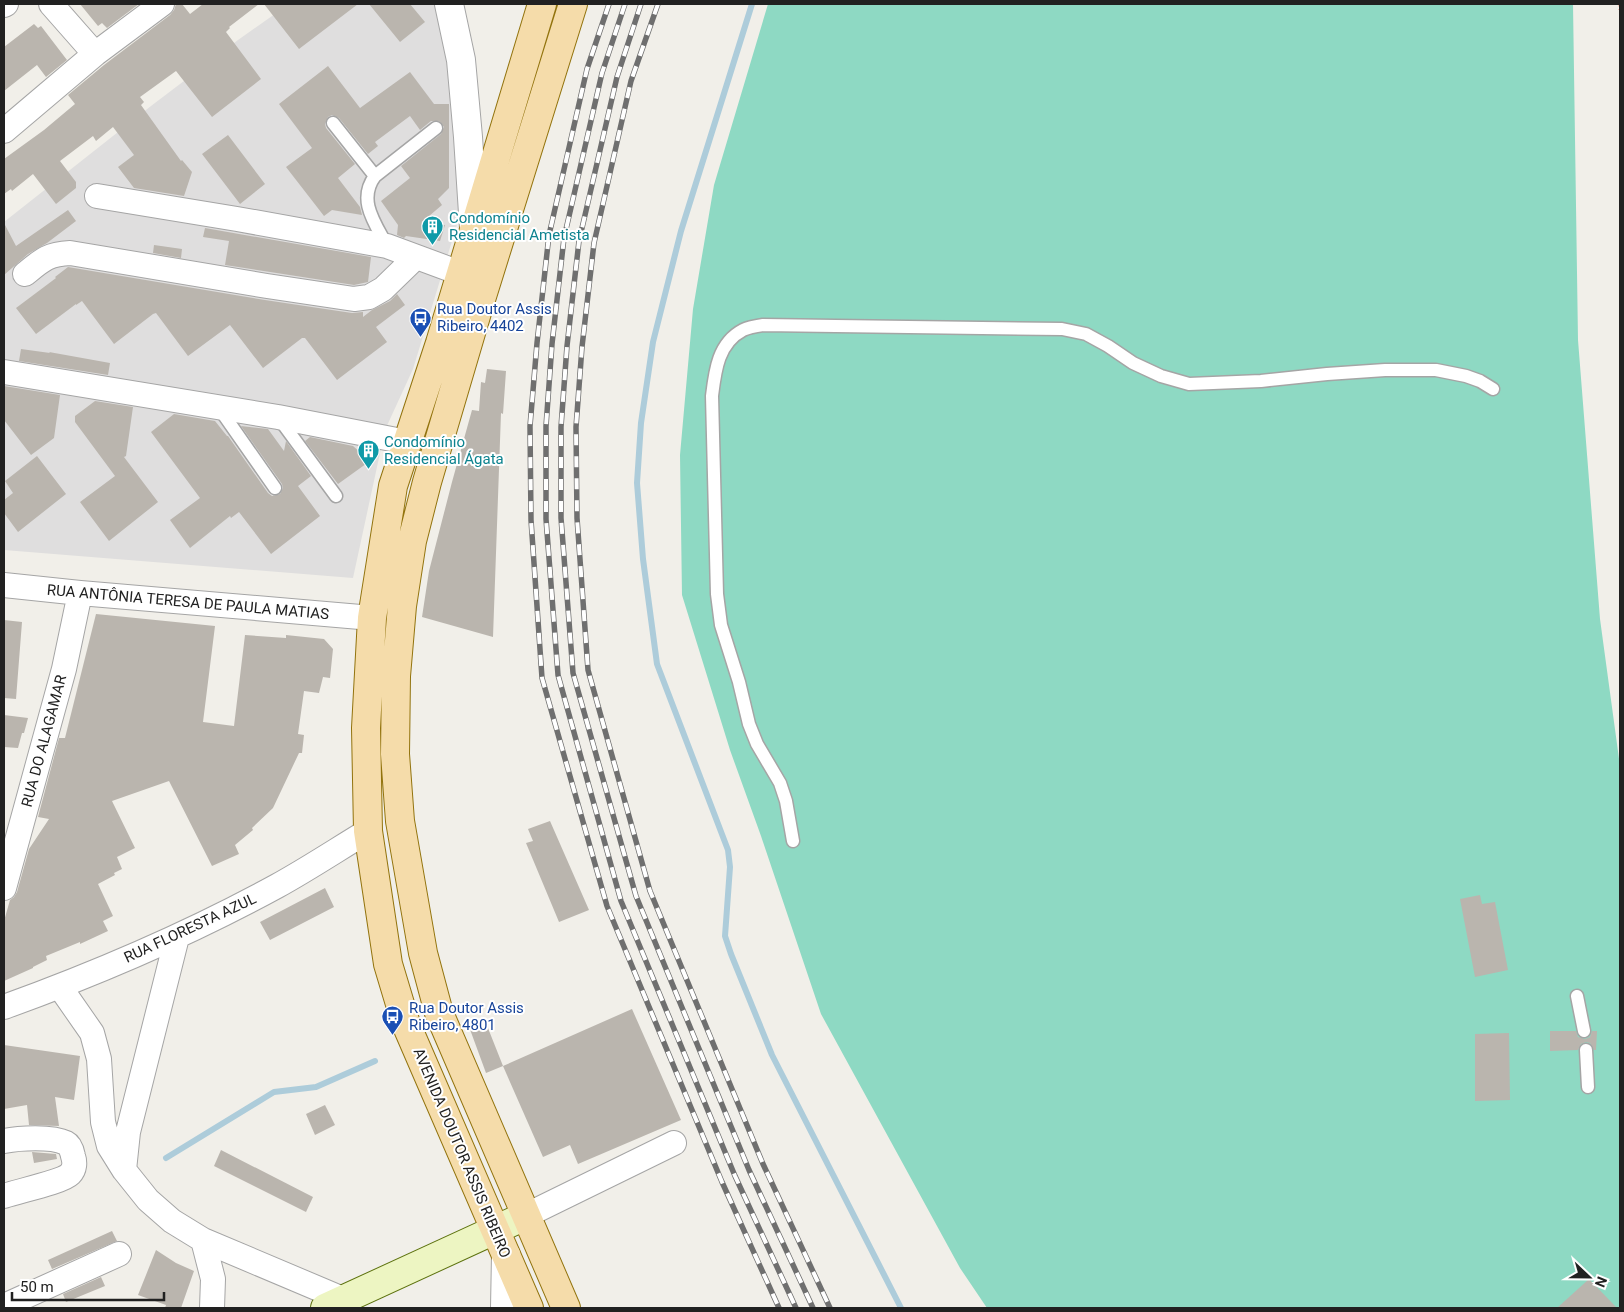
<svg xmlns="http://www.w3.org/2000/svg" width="1624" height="1312" font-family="Roboto,sans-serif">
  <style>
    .residential { fill: #dfdede }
    .pitch { fill: #8ed9c3 }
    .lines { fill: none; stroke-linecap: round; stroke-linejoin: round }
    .stream { stroke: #adccda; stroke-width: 6 }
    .building { fill: #bab5ae }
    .service-casing { stroke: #a5a5a5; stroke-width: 15 }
    .minor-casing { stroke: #a5a5a5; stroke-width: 26 }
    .tertiary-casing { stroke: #a5a5a5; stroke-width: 30 }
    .secondary-casing { stroke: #5d720e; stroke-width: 30 }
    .primary-casing { stroke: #92730d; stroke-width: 30 }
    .path { stroke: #ef937b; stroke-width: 3; stroke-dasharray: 2.5 2.5; stroke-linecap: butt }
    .service { stroke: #fff; stroke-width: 12 }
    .minor { stroke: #fff; stroke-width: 24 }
    .tertiary { stroke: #fff; stroke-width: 28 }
    .secondary { stroke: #edf5c2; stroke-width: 28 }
    .primary { stroke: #f5dcaa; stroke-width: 28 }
    .rail-casing { stroke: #6f6f6f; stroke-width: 5.5 }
    .rail { stroke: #fff; stroke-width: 4; stroke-dasharray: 11; stroke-linecap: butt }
    .labels { text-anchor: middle; stroke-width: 4; stroke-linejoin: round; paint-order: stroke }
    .culture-label { font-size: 15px; fill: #0d838f; stroke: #fff; text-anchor: start }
    .transit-label { font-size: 15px; fill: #164399; stroke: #fff; text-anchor: start }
    .street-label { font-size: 15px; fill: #212121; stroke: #fff }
  </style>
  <rect width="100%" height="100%" fill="#f1efe9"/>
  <path class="residential" d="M 289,4 L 440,4 L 466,195 L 413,369 L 385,430 L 353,578 L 4,550 L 4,222 L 151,106 L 238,40 Z"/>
  <path class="pitch" d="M 768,4 L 1573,4 L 1578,340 L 1600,619 L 1620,766 L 1620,1308 L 987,1308 L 960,1268 L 821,1014 L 761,836 L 730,750 L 682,595 L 680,455 L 693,309 L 714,185 Z"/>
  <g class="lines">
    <path class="stream" d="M 752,4 L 681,231 L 653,342 L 641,423 L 637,483 L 643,559 L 657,664 L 728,850 L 730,867 L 725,936 L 731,954 L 772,1055 L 901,1308
      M 166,1158 L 274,1092 L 316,1087 L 375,1061"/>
  </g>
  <path class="building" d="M 80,4 L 139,4 L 107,28 L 102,23 L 98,26 Z
    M 176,4 L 182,4 L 190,14 L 203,4 L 259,4 L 229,27 L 230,28 L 226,32 L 261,79 L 212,117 L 176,71 L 140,97 L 144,102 L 141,105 L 181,161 L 182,160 L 192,172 L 184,196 L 134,188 L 118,167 L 134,155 L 113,127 L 96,141 L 93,136 L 60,161 L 76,182 L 76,188 L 56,204 L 33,174 L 12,191 L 11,189 L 4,194 L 4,159 L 44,130 L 75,104 L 68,95 L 104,65 L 170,15 L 174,10 Z
    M 264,4 L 358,4 L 299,49 Z
    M 369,4 L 410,4 L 425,22 L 400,42 Z
    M 34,24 L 38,28 L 41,26 L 67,60 L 46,77 L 37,65 L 4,91 L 4,47 Z
    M 328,66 L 360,108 L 410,72 L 434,104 L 449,104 L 449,188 L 438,199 L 442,205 L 422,222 L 445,225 L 440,241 L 406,236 L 404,238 L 397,235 L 398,225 L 381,201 L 410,178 L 401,166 L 441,134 L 444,127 L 439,121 L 431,121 L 420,130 L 410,116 L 375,142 L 378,146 L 368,154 L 339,118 L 332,115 L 328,117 L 325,124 L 326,128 L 355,164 L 338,178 L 360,207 L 362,215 L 332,210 L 324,216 L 286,167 L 312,148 L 279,104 Z
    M 228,135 L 265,184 L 240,204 L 202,154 Z
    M 68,210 L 76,221 L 47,243 L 28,254 L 4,275 L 4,223 L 16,246 Z
    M 205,228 L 371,257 L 368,282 L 354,285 L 225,265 L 229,241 L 203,237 Z
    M 154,245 L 182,249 L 181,258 L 153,253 Z
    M 68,267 L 265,300 L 352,313 L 363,312 L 363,317 L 372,310 L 390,301 L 397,294 L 405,305 L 376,327 L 387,342 L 337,380 L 305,338 L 302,338 L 263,368 L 230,325 L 188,356 L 156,313 L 153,314 L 114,344 L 82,301 L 76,305 L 76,304 L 36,334 L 16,308 L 56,278 L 55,277 Z
    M 21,349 L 50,353 L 49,352 L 110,363 L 108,375 L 19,361 Z
    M 487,369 L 506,371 L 503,414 L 501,413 L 493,637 L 422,617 L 429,571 L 452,482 L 472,410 L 479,411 L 481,382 L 485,383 Z
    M 4,386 L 60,395 L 54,438 L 31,455 L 4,420 Z
    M 95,401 L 133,407 L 126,456 L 124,457 L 158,502 L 109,541 L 80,502 L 115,476 L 75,422 L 75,416 Z
    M 174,414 L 215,421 L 227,436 L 228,436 L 268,493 L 272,496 L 280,494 L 283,488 L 282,484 L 241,426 L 268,429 L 284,451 L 286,441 L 311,476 L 298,486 L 320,516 L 271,554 L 239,512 L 231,518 L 230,516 L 190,548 L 170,520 L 200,498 L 151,432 Z
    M 310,437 L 353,446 L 370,461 L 338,484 L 305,441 Z
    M 37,456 L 66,494 L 18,532 L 4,513 L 4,500 L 13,493 L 5,481 Z
    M 96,614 L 215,626 L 203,722 L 234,726 L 245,635 L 286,638 L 286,635 L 324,639 L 333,649 L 330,678 L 323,677 L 319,693 L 304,691 L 298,734 L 304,735 L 302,753 L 299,753 L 273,808 L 252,828 L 253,830 L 235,845 L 239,854 L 212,866 L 169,781 L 112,801 L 135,848 L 117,857 L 122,869 L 114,873 L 115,875 L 98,884 L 113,916 L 103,921 L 108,931 L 80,944 L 80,942 L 46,956 L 47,960 L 33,967 L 33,968 L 4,981 L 4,921 L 10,900 L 14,897 L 17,892 L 29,849 L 49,819 L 38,817 L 59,738 L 65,738 Z
    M 4,620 L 22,622 L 16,699 L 4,698 Z
    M 4,715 L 28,718 L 24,733 L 22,733 L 18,748 L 4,747 Z
    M 550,821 L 589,910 L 559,922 L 526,843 L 533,841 L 528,829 Z
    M 325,888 L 334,907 L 270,940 L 260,922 Z
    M 1480,895 L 1482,904 L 1495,902 L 1508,970 L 1475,977 L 1460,899 Z
    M 632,1009 L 681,1120 L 578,1164 L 570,1145 L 543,1157 L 503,1066 Z
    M 484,1018 L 503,1066 L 486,1073 L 468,1024 Z
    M 1550,1031 L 1576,1031 L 1578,1037 L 1585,1039 L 1590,1037 L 1592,1031 L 1597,1031 L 1596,1050 L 1594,1050 L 1590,1043 L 1586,1042 L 1581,1044 L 1578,1050 L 1550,1051 Z
    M 1509,1033 L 1510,1100 L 1475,1101 L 1475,1034 Z
    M 4,1045 L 80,1056 L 74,1100 L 55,1097 L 59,1126 L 29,1125 L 27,1105 L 4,1109 Z
    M 325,1105 L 335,1125 L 315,1135 L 306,1114 Z
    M 221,1150 L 313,1197 L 306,1212 L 214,1166 Z
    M 32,1152 L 56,1154 L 57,1159 L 34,1163 Z
    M 112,1231 L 117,1241 L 52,1269 L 48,1260 Z
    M 156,1250 L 176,1263 L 194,1271 L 181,1308 L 165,1308 L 166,1305 L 138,1295 Z
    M 101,1277 L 105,1286 L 66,1302 L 63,1294 Z
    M 1589,1279 L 1617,1308 L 1557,1308 Z"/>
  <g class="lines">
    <defs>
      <path id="service" d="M 333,123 L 375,176
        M 387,246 C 375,223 357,200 375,176 L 436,128
        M 219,408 L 275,488
        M 278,417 L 336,496
        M 793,841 L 786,801 L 780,783 L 757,744 L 749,724 L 739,682 L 721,625 L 717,594 L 712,396 C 715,371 718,343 743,330 C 749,327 756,326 763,325 L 1062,329 L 1086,334 L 1108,346 L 1133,363 L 1161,376 L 1189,384 L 1261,381 L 1327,374 L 1385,370 L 1436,370 L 1466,376 L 1480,381 L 1493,389
        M 1577,996 L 1584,1031
        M 1586,1050 L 1588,1087"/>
      <path id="minor" d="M 4,5 L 6,4
        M 95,54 L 162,4
        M 4,131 L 95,54 L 51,4
        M 97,196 L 237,219 L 387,246 L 460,273
        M 25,274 C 42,260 48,254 70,253 L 267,286 L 354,299 L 369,297 L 383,289 L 416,257
        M 4,372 L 278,417 L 407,442
        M 4,585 L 80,593 L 372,618
        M 4,888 L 64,669 L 80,593
        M 60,987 L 92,1033 L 99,1059 L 103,1122 L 109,1146 L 124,1170 L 148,1200 L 172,1221 L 203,1240 L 345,1300 L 347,1308
        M 4,1007 C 98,973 189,934 277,886 C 308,869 338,849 368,831
        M 4,1141 C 19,1138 52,1136 66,1143 C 70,1145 72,1151 73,1156 C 75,1162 75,1169 70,1174 C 62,1182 18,1191 4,1196
        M 124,1170 L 128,1132 L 177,937
        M 525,1216 L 674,1143
        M 203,1240 L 213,1279 L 212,1308
        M 4,1306 L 119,1254"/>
      <path id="tertiary" d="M 449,4 L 461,60 L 468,137 L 474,228
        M 505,1308 L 506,1255"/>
      <path id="secondary" d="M 325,1308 L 525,1216"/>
      <path id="primary" d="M 529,1308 L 406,1024 L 388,964 L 368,831 L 366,728 L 372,618 L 393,486 L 440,343 L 542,4
        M 566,1308 L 439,1013 L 423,953 L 400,821 L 395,754 L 396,676 L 402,606 L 412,541 L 427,482 L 478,309 L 573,4"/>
    </defs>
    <use href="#service" class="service-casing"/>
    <use href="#minor" class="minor-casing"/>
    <use href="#tertiary" class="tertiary-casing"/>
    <use href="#secondary" class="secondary-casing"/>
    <use href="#primary" class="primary-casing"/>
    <path class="path" d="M 1620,4 L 1620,10"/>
    <use href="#service" class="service"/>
    <use href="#minor" class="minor"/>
    <use href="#tertiary" class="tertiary"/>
    <use href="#secondary" class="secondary"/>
    <use href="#primary" class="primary"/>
    <defs>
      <path id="rail" d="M 609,4 L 587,69 L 549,235 L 537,343 L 530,426 L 531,520 L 542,678 L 607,906 L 722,1182 L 779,1308
        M 625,4 L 602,73 L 564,238 L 552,344 L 546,426 L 546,519 L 558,675 L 621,901 L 735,1176 L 796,1308
        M 641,4 L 617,77 L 579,241 L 567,346 L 561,427 L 561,518 L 573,673 L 636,896 L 749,1170 L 813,1308
        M 658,4 L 631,81 L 594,243 L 582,347 L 576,427 L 577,518 L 588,670 L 650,891 L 763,1164 L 830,1308"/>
    </defs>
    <use href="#rail" class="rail-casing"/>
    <use href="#rail" class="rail"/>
  </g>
  <defs>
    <symbol id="building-pin" viewBox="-11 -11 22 30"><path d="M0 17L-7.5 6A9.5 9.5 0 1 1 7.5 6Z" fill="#0f9aa8" stroke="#fff"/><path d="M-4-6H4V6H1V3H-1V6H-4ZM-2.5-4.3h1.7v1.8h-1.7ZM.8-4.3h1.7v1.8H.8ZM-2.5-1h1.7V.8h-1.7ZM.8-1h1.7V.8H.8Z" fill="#fff"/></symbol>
    <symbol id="bus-pin" viewBox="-11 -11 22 30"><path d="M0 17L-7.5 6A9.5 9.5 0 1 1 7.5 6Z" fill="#1a4fb4" stroke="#fff"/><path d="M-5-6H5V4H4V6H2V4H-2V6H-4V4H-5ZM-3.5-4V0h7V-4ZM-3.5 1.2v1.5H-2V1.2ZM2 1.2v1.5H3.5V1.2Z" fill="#fff"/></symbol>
  </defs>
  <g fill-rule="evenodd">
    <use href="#building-pin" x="420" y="214" width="25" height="34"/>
    <use href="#bus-pin" x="408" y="306" width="25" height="34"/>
    <use href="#building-pin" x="356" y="438" width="25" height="34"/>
    <use href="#bus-pin" x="380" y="1004" width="25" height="34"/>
  </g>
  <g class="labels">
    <g class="culture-label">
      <text x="449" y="223">Condomínio<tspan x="449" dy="17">Residencial Ametista</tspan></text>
      <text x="384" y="447">Condomínio<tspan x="384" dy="17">Residencial Ágata</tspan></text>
    </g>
    <g class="transit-label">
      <text x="437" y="314">Rua Doutor Assis<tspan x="437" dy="17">Ribeiro, 4402</tspan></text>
      <text x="409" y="1013">Rua Doutor Assis<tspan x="409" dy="17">Ribeiro, 4801</tspan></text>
    </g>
    <g class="street-label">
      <text transform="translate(188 602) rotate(5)" y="5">RUA ANTÔNIA TERESA DE PAULA MATIAS</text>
      <text transform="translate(44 741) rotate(-75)" y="5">RUA DO ALAGAMAR</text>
      <text transform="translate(190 928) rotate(-25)" y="5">RUA FLORESTA AZUL</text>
      <text transform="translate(462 1153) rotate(67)" y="5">AVENIDA DOUTOR ASSIS RIBEIRO</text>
    </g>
  </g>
  <rect width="1624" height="1312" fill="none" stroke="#212121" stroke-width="10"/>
  <g transform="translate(1589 1277) rotate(112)" stroke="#ffffff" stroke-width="4" paint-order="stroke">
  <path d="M0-4L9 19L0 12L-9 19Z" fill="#212121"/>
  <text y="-8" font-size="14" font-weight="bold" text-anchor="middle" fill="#212121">N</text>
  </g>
  <path d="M12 1292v8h152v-8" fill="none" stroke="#212121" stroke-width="2.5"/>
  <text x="20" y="1292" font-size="15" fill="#212121" stroke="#ffffff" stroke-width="4" paint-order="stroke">50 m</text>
</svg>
